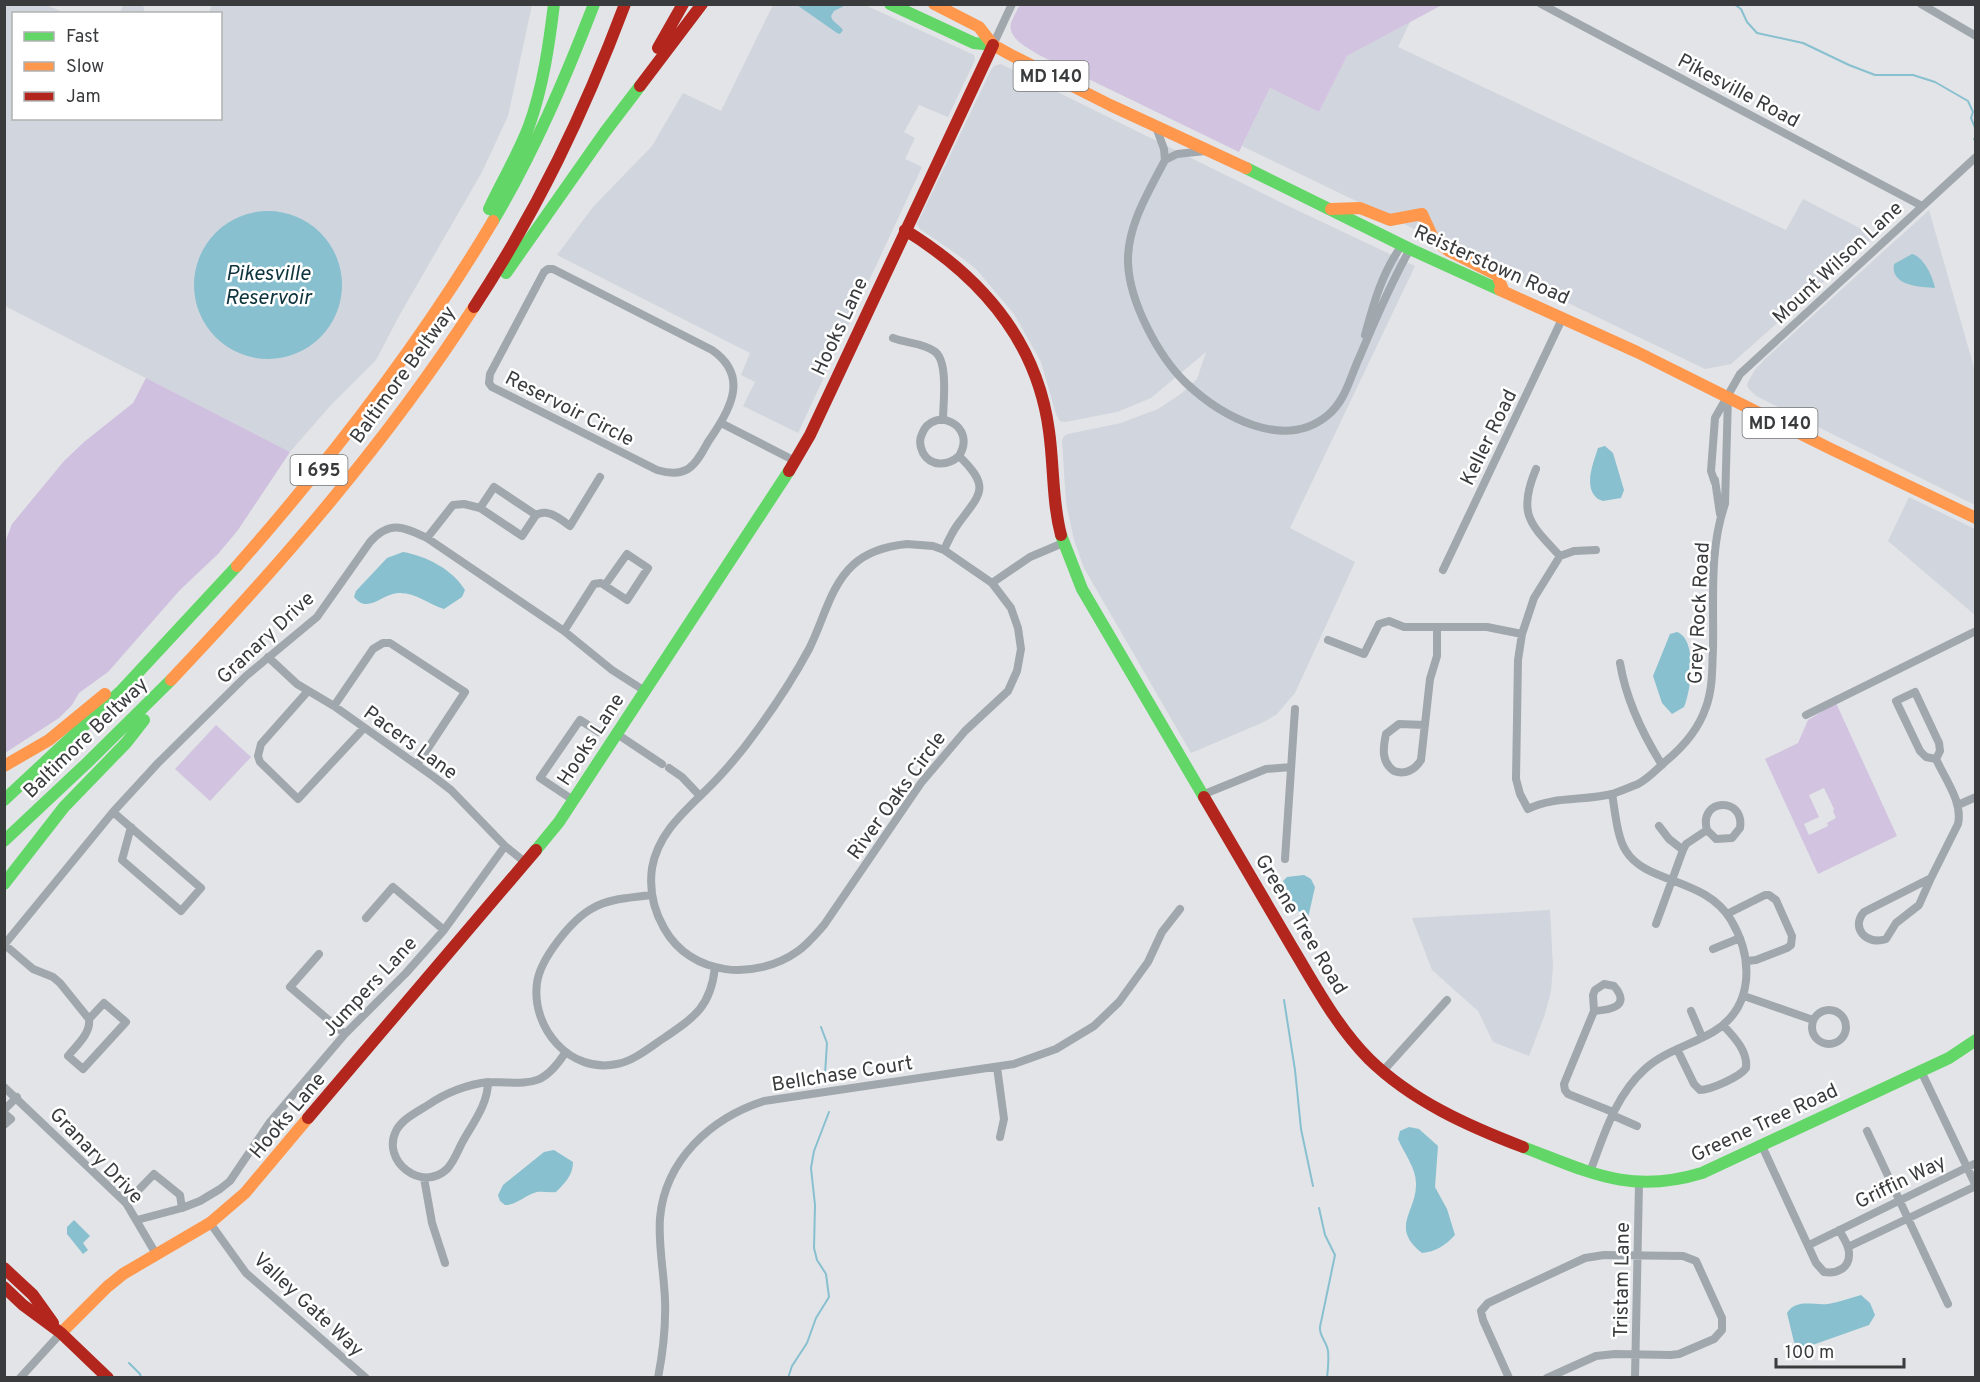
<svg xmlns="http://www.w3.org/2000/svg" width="1980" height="1382" font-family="Overpass,sans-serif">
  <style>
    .built { fill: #d1d5dd }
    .green { fill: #d2c4e0; fill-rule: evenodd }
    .forest { fill: #d0c0df }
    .water { fill: #88c0cf }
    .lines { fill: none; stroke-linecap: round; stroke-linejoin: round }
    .stream { stroke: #88c0cf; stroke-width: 2 }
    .street { stroke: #a0a7ad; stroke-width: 8 }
    .fast { stroke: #63d668; stroke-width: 12 }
    .slow { stroke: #ff974d; stroke-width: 12 }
    .jam { stroke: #b3261e; stroke-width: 12 }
    .labels { text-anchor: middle; stroke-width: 5; stroke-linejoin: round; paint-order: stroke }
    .shield { fill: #fff; stroke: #757677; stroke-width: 1.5 }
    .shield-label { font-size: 18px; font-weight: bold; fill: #3a3b3d }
    .street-label { font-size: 20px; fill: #3a3b3d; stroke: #fff }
    .water-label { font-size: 21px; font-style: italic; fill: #0e343d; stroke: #fff }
  </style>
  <rect width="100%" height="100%" fill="#e2e4e7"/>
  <path class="built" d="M 4,5 L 46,5 L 65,13 L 14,14 L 14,118 L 220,118 L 220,14 L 209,13 L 212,5 L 532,5 L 508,116 L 482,172 L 399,316 L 376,360 L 330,406 L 290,452 L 5,306 Z
    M 123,5 L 143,5 L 145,13 L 120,13 Z
    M 773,5 L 865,5 L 974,55 L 975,60 L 948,117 L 919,105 L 904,132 L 915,138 L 905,159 L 922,167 L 798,433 L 743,406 L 755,382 L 741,375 L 750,353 L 557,255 L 593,207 L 652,146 L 683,93 L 721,111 Z
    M 1410,22 L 1398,47 L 1786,230 L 1803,199 L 1875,236 L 1731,364 L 1705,369 L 1242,146 L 1270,88 L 1319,112 L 1347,56 Z
    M 1001,64 L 1282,203 L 1415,266 L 1290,528 L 1355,562 L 1295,693 L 1277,714 L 1264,722 L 1191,753 L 1084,568 L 1074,540 L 1066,503 L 1062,440 L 1064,436 L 1068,434 L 1121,423 L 1158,409 L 1182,393 L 1197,379 L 1206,352 L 1151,398 L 1117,412 L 1065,422 L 1060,421 L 1056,414 L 1041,362 L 1014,314 L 976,269 L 958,255 L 920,229 L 917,224 L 991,70 L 994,66 Z
    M 1929,210 L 1975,371 L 1975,505 L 1756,396 L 1748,388 L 1747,384 L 1754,371 L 1765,359 Z
    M 1909,497 L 1975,529 L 1975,615 L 1888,541 Z
    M 1550,910 L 1553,966 L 1551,991 L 1545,1014 L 1529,1056 L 1493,1042 L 1478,1011 L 1432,970 L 1412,918 Z"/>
  <path class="green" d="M 1020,5 L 1020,4 L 1442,5 L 1347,56 L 1319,112 L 1270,88 L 1239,152 L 1039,55 C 1029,48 1007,39 1011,23 C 1013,17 1017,10 1020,5 Z
    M 1836,703 L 1897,836 L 1818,874 L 1765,759 L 1798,743 L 1808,720 ZM 1824,788 L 1834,809 L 1833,811 L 1836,818 L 1827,823 L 1828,826 L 1809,835 L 1804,824 L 1819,817 L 1809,795 Z
    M 216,725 L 251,757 L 210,801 L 175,769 Z"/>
  <path class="forest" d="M 146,378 L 290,452 L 238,530 L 218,554 L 180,590 L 108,672 L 79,693 L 72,705 L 59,718 L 5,753 L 5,542 L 12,524 L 64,461 L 84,442 L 133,403 Z"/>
  <path class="water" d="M 797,5 L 843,5 L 844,6 L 834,11 L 831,16 C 832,22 839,24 843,30 L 840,34 L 837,33 Z
    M194 285a74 74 0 1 1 148 0a74 74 0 1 1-148 0Z
    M 1912,254 C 1924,257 1933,277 1935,288 C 1920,287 1890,286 1894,264 Z
    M 1605,446 L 1613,453 L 1624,490 L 1621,498 L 1603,501 L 1598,499 C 1583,487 1593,464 1598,448 Z
    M 403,552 C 426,556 452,569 465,590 L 462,597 L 444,609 C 428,604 415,592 398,593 C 380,595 368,614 354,597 L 356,591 L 387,558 Z
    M 1677,632 C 1698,640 1691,691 1684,707 L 1672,714 L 1662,703 L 1653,676 L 1670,634 Z
    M 1304,875 L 1311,879 L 1315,887 L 1308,918 L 1305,919 L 1291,901 L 1283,881 L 1287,877 Z
    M 1409,1127 L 1419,1129 L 1438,1146 L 1435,1187 L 1447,1209 L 1455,1235 C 1446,1245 1435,1252 1422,1253 C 1389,1227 1417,1212 1416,1183 C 1416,1168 1404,1153 1398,1139 L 1400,1131 Z
    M 554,1150 L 573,1162 C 573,1175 565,1183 556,1192 C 550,1193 543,1191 537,1192 C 525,1195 517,1205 505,1205 L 500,1201 L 498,1195 L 503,1185 L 544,1152 Z
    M 74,1220 L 90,1236 L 83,1243 L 88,1250 L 83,1254 L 67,1234 L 67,1227 Z
    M 1861,1295 L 1870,1303 L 1875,1315 L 1869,1325 L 1804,1348 L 1798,1347 L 1794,1342 L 1787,1313 C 1797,1298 1814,1306 1828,1304 C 1839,1302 1850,1298 1861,1295 Z"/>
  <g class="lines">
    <path class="stream" d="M 1734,4 L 1741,9 L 1747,22 L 1757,33 L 1803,43 L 1849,65 L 1875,75 L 1913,75 L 1935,82 L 1968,101 L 1973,112 L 1971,118 L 1976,130
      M 1976,136 L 1974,139 L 1976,141
      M 1284,1000 L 1295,1070 L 1301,1129 L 1313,1186
      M 821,1027 L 827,1043 L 825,1074
      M 1319,1208 L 1325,1235 L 1335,1255 L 1320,1327 C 1319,1336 1327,1342 1328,1351 C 1329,1360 1328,1369 1327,1378
      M 129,1363 L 140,1374 L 141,1378
      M 788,1378 L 792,1366 L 807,1343 L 816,1318 L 829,1297 L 826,1274 L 817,1260 L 814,1248 L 815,1205 L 811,1168 L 814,1151 L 829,1112"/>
    <path class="street" d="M 1541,4 L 1922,206
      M 1921,4 L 1976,36
      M 993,45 L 1012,4
      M 1156,127 L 1164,149 L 1165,160 C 1149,191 1127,226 1128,262 C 1129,301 1158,356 1186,383 C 1221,416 1284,452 1328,415 C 1346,400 1350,377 1360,356 C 1375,320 1391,283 1410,249
      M 1165,160 L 1177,154 L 1205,151
      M 548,269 L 553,269 L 712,350 C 751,377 729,411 708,442 C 703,451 697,463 688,469 C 678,475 667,473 657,470 L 492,387 L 489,383 L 490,374 L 544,272 Z
      M 1365,335 C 1374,302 1382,273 1402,245
      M 893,338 C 906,343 923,343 934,351 C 949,360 943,404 943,420
      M 721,423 L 795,461
      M 1536,469 C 1517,514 1530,524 1560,556
      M 1715,480 L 1720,514
      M 1715,483 L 1711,471 L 1715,418 L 1740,374 L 1976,157
      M 536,515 C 548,508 560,519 570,526 L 600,477
      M 427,538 L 453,505 L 464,504 L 480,508 L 494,487 L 536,515 L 522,536 L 480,508
      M 907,544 L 933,546 L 944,550 L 992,583 L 1011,608 L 1018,628 L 1021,649 L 1017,671 L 1008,691 L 965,731 L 921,783 L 824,925 C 816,934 808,944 798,951 C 756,981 691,977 664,928 C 653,909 649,890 652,868 C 659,828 692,806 718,778 C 732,763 746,746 758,729 C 777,703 794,677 809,649 C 823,622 830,586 853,565 C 868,551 887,546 907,544 Z
      M 944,550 C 948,541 952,532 958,524 C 980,494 992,488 959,456 C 978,425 933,405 922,434 C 919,440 920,447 923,453 C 931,467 948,466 959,456
      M 1596,550 L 1574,551 L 1560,556 L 1534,598 L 1522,634 L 1518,660 L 1516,779 L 1520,794 L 1528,809 C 1554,796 1584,801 1612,794 C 1621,791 1630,787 1638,784 C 1649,778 1657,769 1666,761 C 1683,747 1699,728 1706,707 C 1713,688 1712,668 1713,648 C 1714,601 1709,549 1725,504 L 1728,397
      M 1443,570 L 1563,317
      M 992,583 L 1030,557 L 1063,543
      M 564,631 L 594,584 L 601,583 L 627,600 L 648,568 L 627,554 L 605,585
      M 1328,640 L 1364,654 L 1379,624 L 1389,621 L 1404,627 L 1487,627 L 1522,634
      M 268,657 L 297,684 L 334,706 L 434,777 L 451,790 L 505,846 L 526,863
      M 1620,663 C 1626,700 1642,733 1662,765
      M 308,691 L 261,744 L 258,756 L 260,762 L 298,799 L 364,728
      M 334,706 L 373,649 L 383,643 L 390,643 L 465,692 L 417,765
      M 1806,715 L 1976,631
      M 1425,725 L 1399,724 L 1386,734 C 1383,748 1381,762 1394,771 C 1405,775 1415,770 1421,760 L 1430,679 L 1437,656 L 1437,627
      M 617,734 L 662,764
      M 669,768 L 682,777 L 700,796
      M 1202,795 L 1266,769 L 1291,767
      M 573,800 L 540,778 L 580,720 L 599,732
      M 1958,805 L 1976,797
      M 113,812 L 201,888 L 181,911 L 122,860 L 131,827
      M 1659,826 L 1669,839 L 1683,850
      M 1285,859 L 1295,709
      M 1931,878 L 1919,905 L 1896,923 L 1886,939 C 1867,946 1850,928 1864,912 L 1931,878 L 1958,824 C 1963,802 1945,779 1936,759 L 1940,751 L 1939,743 L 1915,692 L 1896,701 L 1920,751 L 1926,757 L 1936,759
      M 651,895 C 632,898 610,898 593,908 C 572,919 540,959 537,983 C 531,1028 570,1074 617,1064 C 634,1061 650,1047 664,1038 C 695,1017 711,1006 715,967
      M 1727,914 L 1765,895 L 1769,895 L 1776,900 L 1792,936 L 1791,945 L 1787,948 L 1756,960 L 1747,961
      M 366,918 L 393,887 L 444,930
      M 1656,924 L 1683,850 L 1686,844 L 1707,830 C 1698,798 1745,796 1740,828 L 1732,838 L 1716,839 L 1707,830
      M 4,945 L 113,812 L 158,763 L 246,676 L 317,617 L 370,542 C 390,520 403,527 427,538 L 564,631 L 612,670 L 645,691
      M 5,945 L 33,969 L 53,977 L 60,983 L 89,1019 L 104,1003 L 126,1022 L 83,1069 L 68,1056 C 77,1045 91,1033 89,1019
      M 1713,949 L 1740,938
      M 319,954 L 290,987 L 345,1034
      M 1744,996 L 1813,1020
      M1812 1027a17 17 0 1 1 34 0a17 17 0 1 1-34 0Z
      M 1594,1011 C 1609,1010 1632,1007 1614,986 L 1604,984 L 1595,990 L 1593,995 L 1594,1011 L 1564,1084 L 1565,1090 L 1568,1094 L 1613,1112
      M 1691,1011 L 1702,1037
      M 1677,1049 L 1694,1084 L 1700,1090 C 1710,1090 1740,1077 1746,1068 C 1748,1051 1734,1037 1723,1025
      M 997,1067 L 1004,1119 L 1000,1137
      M 1383,1071 L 1447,1000
      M 1921,1071 L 1976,1186
      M 488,1082 C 465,1085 447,1092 428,1105 C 417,1112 402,1119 396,1131 C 381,1161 422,1193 447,1169 C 454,1162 458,1150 463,1141 C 473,1123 488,1104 488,1082 C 528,1082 541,1090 565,1053
      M 4,1087 L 126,1203 L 156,1254
      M 4,1110 L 17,1097
      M 4,1113 L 11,1119 L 4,1125
      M 1612,1115 L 1637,1126
      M 1867,1131 L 1948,1304
      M 1762,1146 L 1816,1263 L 1824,1272 C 1837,1274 1850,1268 1849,1253 C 1849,1245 1843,1237 1839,1230
      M 1590,1172 C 1604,1135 1615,1096 1645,1069 C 1665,1051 1691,1045 1713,1032 C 1755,1007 1753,957 1731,920 C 1705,877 1646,884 1626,851 C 1617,838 1615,810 1612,794
      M 424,1178 L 432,1223 L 445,1263
      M 126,1203 L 154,1174 L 180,1195 L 182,1208
      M 137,1220 L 182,1208 L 200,1201 L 220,1189 L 230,1181 L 270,1122 L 345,1034 L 406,973 L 444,930 L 505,846
      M 210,1223 L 246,1273 L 366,1378
      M 1809,1245 L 1976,1163
      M 1848,1247 L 1976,1186
      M 20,1378 L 61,1333
      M 658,1378 C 663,1352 666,1326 665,1300 C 664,1272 658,1245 660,1218 C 665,1160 711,1118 764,1101 L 1014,1064 L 1056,1049 L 1094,1026 L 1119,1002 L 1148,962 L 1162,932 L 1180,909
      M 1509,1378 L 1483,1320 L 1481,1311 L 1488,1303 L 1585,1258 L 1604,1255 L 1683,1256 L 1696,1261 L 1722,1318 L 1722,1330 L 1714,1339 L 1679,1354 L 1671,1355 L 1615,1354 L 1596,1356 L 1547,1378
      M 1635,1378 L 1639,1183"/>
    <path class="fast" d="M 890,4 L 974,43 L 993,45
      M 1246,168 L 1410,249 L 1500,290
      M 489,209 C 502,181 518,155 529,126 C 543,87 549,45 554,4
      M 493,221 C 534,152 565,79 594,4
      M 506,273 L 605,132 L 640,86
      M 1061,535 L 1082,589 L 1204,797
      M 4,800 L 120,692 L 237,566
      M 4,841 L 87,763 L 171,680
      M 536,850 L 559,822 L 789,471
      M 4,884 L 64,807 L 126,743 L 144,720
      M 1523,1147 C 1589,1172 1630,1195 1702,1173 L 1949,1058 L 1976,1040"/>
    <path class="slow" d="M 934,4 L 979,27 L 993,45 L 1011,55 L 1110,105 L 1246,168
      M 1331,209 L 1360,208 L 1390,220 L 1422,214 L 1434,240 L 1449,251 L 1497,275 L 1504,292
      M 1500,290 L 1637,352 L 1831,449 L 1976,518
      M 237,566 C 332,458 420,344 493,221
      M 171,680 C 281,564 387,442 474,307
      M 4,766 L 49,740 L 105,694
      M 61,1333 L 107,1287 L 123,1274 L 210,1223 L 245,1193 L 308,1118"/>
    <path class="jam" d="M 658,48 L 683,4
      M 640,86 L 702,4
      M 905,230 C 980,276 1037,340 1049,431 C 1054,466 1052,501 1061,535
      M 474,307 C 538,209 584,113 625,4
      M 789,471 L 810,435 L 993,45
      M 1204,797 C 1233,847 1263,897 1292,947 C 1315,985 1337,1027 1369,1059 C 1412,1101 1468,1126 1523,1147
      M 308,1118 L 536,850
      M 4,1268 L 33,1295 L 53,1323
      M 4,1287 L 23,1305 L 61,1333 L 108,1378"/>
  </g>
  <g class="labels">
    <g class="shield">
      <rect x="1013.5" y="61" width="75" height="30" rx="4.5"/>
      <rect x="1742.5" y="408" width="75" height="30" rx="4.5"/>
      <rect x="290.5" y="455" width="57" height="30" rx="4.5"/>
    </g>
    <g class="shield-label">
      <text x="1051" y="82">MD 140</text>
      <text x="1780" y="429">MD 140</text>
      <text x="319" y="476">I 695</text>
    </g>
    <g class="street-label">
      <text transform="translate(1739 90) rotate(28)" y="7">Pikesville Road</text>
      <text transform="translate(1837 262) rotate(-43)" y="7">Mount Wilson Lane</text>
      <text transform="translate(1492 264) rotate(24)" y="7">Reisterstown Road</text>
      <text transform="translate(839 326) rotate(-65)" y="7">Hooks Lane</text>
      <text transform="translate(402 374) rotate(-54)" y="7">Baltimore Beltway</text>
      <text transform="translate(570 408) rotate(27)" y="7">Reservoir Circle</text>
      <text transform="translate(1488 437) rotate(-64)" y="7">Keller Road</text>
      <text transform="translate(1698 613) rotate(-87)" y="7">Grey Rock Road</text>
      <text transform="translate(265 637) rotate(-43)" y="7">Granary Drive</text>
      <text transform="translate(85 737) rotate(-44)" y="7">Baltimore Beltway</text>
      <text transform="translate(590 739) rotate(-57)" y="7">Hooks Lane</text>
      <text transform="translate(411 742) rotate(36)" y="7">Pacers Lane</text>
      <text transform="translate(896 795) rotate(-54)" y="7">River Oaks Circle</text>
      <text transform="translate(1302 924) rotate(59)" y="7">Greene Tree Road</text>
      <text transform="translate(369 986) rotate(-47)" y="7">Jumpers Lane</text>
      <text transform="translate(842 1073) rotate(-9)" y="7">Bellchase Court</text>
      <text transform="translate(287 1115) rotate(-50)" y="7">Hooks Lane</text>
      <text transform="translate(1764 1122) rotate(-25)" y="7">Greene Tree Road</text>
      <text transform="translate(97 1155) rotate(46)" y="7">Granary Drive</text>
      <text transform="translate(1900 1181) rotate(-26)" y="7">Griffin Way</text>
      <text transform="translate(1621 1280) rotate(-89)" y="7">Tristam Lane</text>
      <text transform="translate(309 1304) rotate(43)" y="7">Valley Gate Way</text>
    </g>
    <g class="water-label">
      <text x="268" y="280">Pikesville<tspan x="268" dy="24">Reservoir</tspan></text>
    </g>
  </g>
  <rect width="1980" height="1382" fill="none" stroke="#3a3b3d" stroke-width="12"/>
  <rect x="12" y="12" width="210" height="108" fill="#ffffff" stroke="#b0b1b1" stroke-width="1.5"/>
  <rect x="24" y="32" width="30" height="9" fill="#63d668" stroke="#b0b1b1" stroke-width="1.5"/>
  <text x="66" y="42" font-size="18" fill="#3a3b3d">Fast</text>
  <rect x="24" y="62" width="30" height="9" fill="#ff974d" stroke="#b0b1b1" stroke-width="1.5"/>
  <text x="66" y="72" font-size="18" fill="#3a3b3d">Slow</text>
  <rect x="24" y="92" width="30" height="9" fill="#b3261e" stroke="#b0b1b1" stroke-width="1.5"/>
  <text x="66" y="102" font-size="18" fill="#3a3b3d">Jam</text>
  <path d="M1776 1358v9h128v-9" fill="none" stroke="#3a3b3d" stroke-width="3"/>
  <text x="1785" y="1358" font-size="18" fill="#3a3b3d" stroke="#ffffff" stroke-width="4.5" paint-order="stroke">100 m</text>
</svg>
